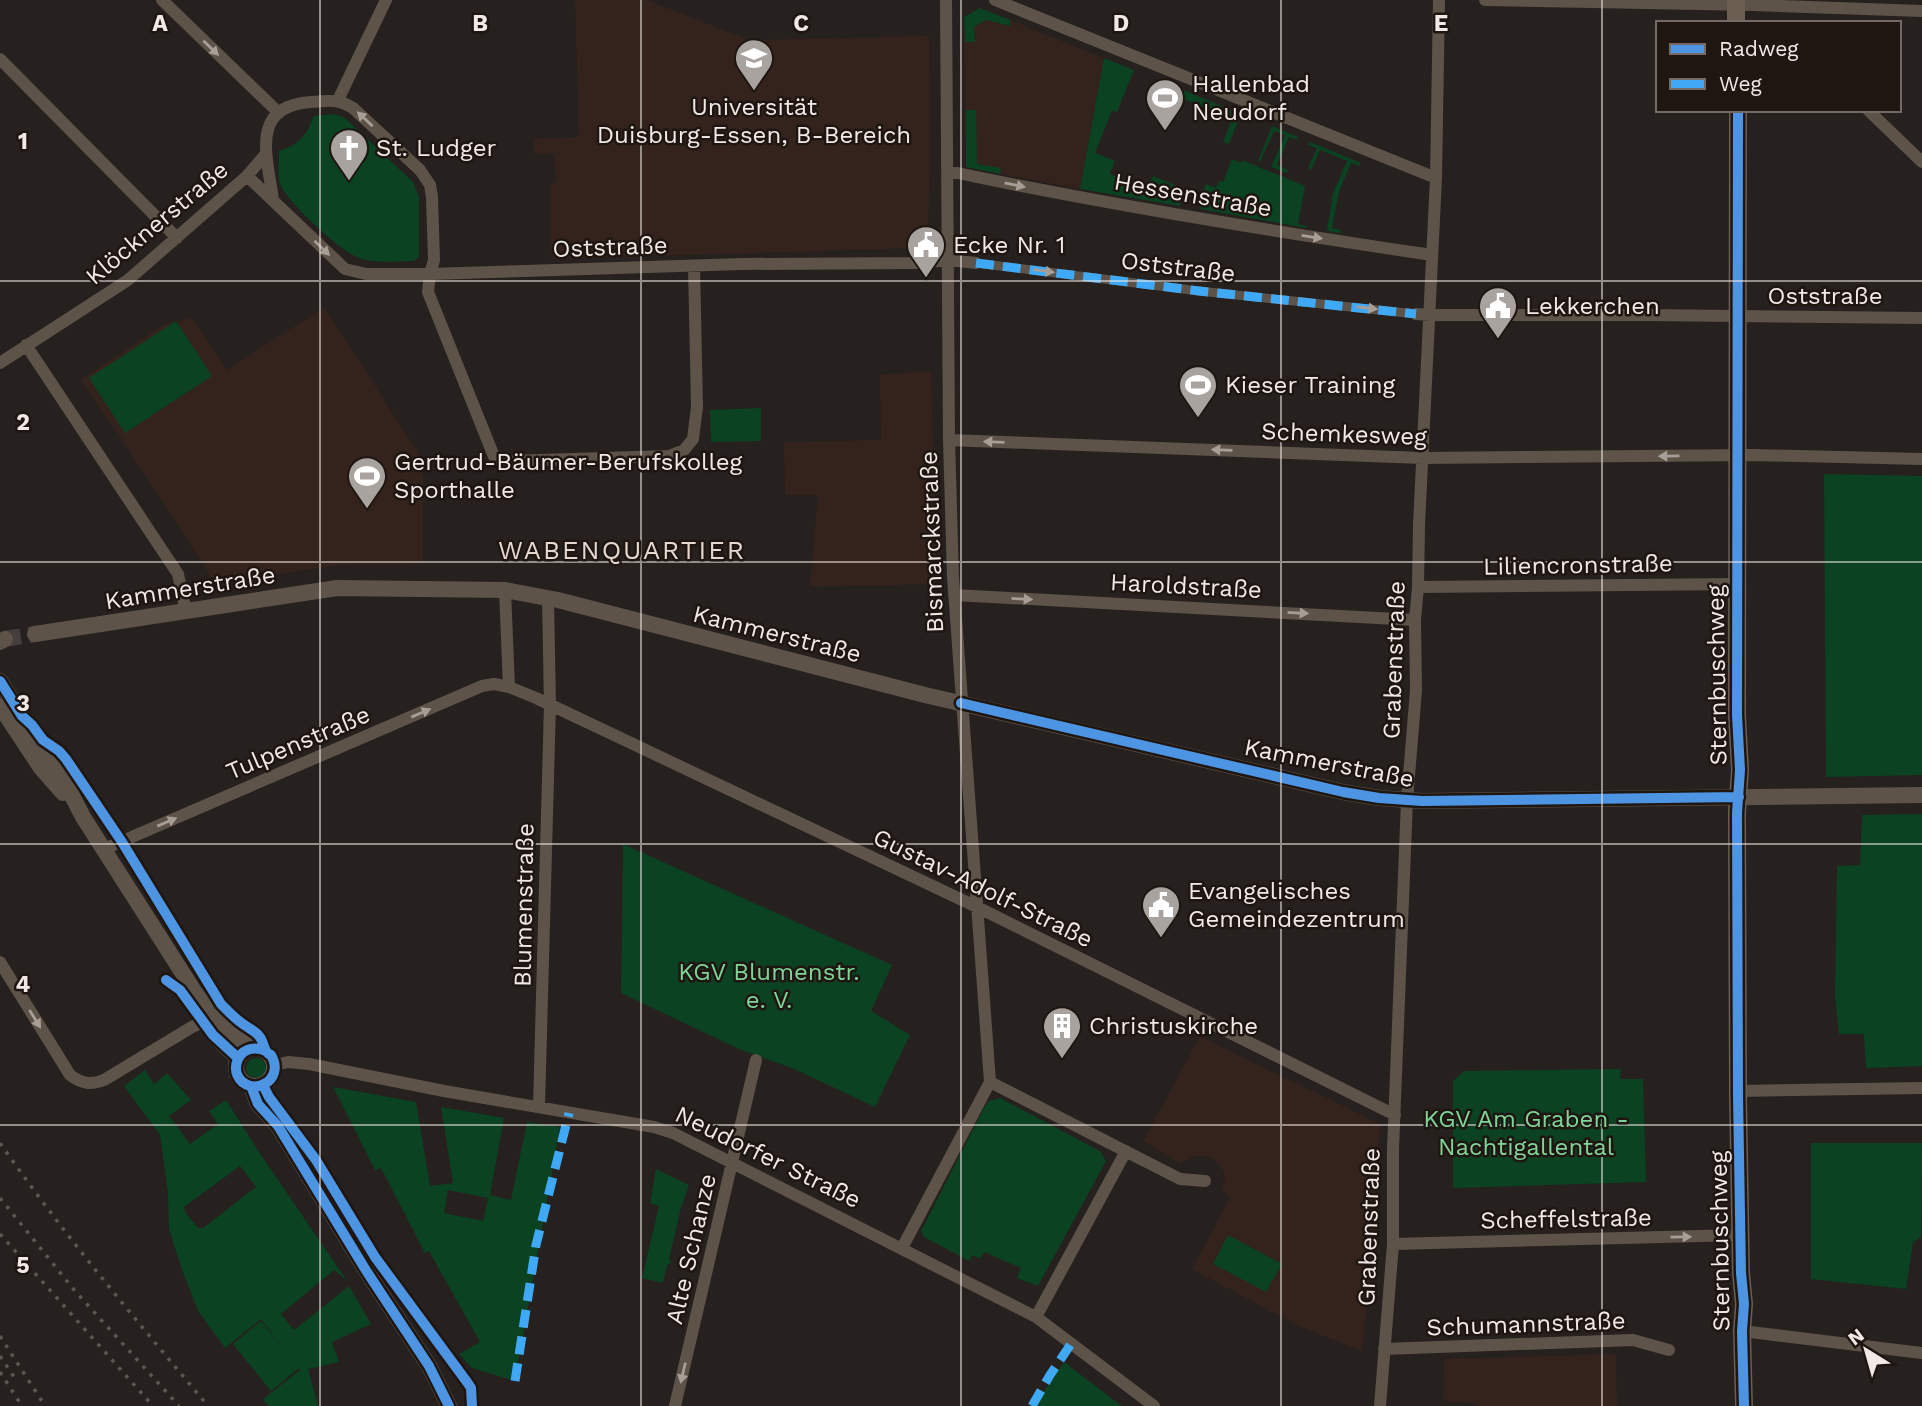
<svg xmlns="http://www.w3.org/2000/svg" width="1922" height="1406" font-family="'Work Sans',sans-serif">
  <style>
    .education { fill: #33231c }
    .green { fill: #0a4222; fill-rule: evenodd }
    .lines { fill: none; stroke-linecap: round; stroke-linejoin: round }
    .tertiary-tunnel { stroke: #443e3c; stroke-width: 16; stroke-dasharray: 16 8; stroke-linecap: butt }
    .pedestrian { stroke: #5e5348; stroke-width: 9 }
    .minor { stroke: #5e5348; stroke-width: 12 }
    .tertiary { stroke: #5e5348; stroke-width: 16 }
    .secondary { stroke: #6c5e51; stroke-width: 18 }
    .rail { stroke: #5e5650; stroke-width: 3.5; stroke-dasharray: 3.5 7; stroke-linecap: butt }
    .quiet { stroke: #3fa9f5; stroke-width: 9; stroke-dasharray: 18 9; stroke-linecap: butt }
    .cycleway-casing { stroke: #1f1611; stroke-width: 15 }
    .cycleway { stroke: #4d94e3; stroke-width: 10 }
    .oneway { fill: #a79e97 }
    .grid { fill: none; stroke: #f0e9e6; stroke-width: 2; stroke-opacity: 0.55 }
    .labels { text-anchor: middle; stroke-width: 5; stroke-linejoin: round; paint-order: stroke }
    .poi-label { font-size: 24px; fill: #f0e9e6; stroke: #1f1611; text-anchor: start }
    .street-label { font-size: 24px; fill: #f0e9e6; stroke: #1f1611 }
    .park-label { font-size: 24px; fill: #7fd599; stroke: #1f1611 }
    .neighbourhood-label { font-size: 26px; letter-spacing: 2px; fill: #e5d8d1; stroke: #1f1611 }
    .grid-label { font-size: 23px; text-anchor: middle; font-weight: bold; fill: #f0e9e6; stroke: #1f1611; stroke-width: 5; stroke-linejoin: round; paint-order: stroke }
  </style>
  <rect width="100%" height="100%" fill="#26201e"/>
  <path class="education" d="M 575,0 L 647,0 L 749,40 L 929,36 L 930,141 L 928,243 L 920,248 L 551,259 L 550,183 L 556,182 L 554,154 L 534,154 L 534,139 L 579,137 Z
    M 980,8 L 1104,58 L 1080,189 L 966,167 L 964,17 Z
    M 324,307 L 423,460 L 423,564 L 340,565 L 215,583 L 121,438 L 80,380 L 165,324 L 192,318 L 227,370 Z
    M 931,372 L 937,584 L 818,587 L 810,585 L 818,495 L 785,495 L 784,442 L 881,440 L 880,374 Z
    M 1200,1036 L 1380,1124 L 1371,1260 L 1362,1351 L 1296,1325 L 1192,1269 L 1230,1197 L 1222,1191 L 1225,1182 L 1224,1172 L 1215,1160 L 1205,1156 L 1195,1156 L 1180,1164 L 1143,1141 Z
    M 1616,1354 L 1617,1406 L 1477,1406 L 1476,1403 L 1443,1401 L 1444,1359 Z"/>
  <path class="green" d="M 980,8 L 1010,20 L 1010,26 L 986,20 L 974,27 L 975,42 L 965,42 L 964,17 Z
    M 1104,58 L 1134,70 L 1117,112 L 1112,111 L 1095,153 L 1115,161 L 1110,174 L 1147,189 L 1153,176 L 1182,188 L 1180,206 L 1080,189 Z
    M 1166,83 L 1241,114 L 1229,144 L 1223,142 L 1232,119 L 1163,90 Z
    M 966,110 L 976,110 L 977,164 L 1001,168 L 1000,174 L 966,167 Z
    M 335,114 L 345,118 L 413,182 L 419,197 L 419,257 L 414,261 C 396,261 376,264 359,258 C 341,252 287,202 280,184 C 277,174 279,161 279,151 C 300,144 306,136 314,116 Z
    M 1272,126 L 1298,137 L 1297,140 L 1289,137 L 1277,165 L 1288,170 L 1287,173 L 1271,167 L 1285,135 L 1274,131 L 1260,162 L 1258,161 Z
    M 1310,142 L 1361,163 L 1359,166 L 1351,163 L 1339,192 L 1332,228 L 1341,230 L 1341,233 L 1327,231 L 1333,193 L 1347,161 L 1320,150 L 1311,170 L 1308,168 L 1317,148 L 1308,145 Z
    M 1232,159 L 1241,163 L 1242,160 L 1305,186 L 1298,224 L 1307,226 L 1307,228 L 1200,209 L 1201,196 L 1206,184 L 1216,188 L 1219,181 L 1223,182 Z
    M 176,321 L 212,376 L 125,433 L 89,378 Z
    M 761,408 L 761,441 L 711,442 L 710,410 Z
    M 1824,474 L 1922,476 L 1922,775 L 1826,777 Z
    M 1922,814 L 1922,1066 L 1866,1068 L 1864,1034 L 1839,1034 L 1835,996 L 1837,866 L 1860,865 L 1862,815 Z
    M 623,844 L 892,965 L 871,1011 L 910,1035 L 875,1107 L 792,1068 L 741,1050 L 621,993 Z
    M246 1068a10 10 0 1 1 20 0a10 10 0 1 1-20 0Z
    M 1621,1069 L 1620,1079 L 1643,1079 L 1646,1182 L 1453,1188 L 1453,1081 L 1464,1071 Z
    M 145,1070 L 154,1084 L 167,1073 L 191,1100 L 169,1116 L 190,1144 L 218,1124 L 209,1111 L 226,1100 L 259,1152 L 347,1281 L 334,1270 L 281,1314 L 294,1330 L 349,1286 L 371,1324 L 332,1342 L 339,1362 L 308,1369 L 318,1406 L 268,1406 L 263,1399 L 300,1370 L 299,1368 L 271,1391 L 233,1344 L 261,1321 L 282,1347 L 261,1319 L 225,1348 L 198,1311 L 181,1267 L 169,1229 L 168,1193 L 160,1135 L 124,1086 ZM 240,1166 L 256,1187 L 203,1228 L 198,1228 L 185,1212 L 184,1207 Z
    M 333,1087 L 416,1102 L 430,1186 L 453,1183 L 441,1107 L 504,1118 L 490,1195 L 511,1200 L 527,1122 L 560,1127 L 515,1381 L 472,1368 L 459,1354 L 480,1342 L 429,1251 L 425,1253 L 381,1168 L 375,1170 ZM 448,1190 L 488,1198 L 483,1221 L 444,1213 Z
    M 1000,1098 L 1100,1151 L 1106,1161 L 1038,1286 L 1017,1278 L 1021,1268 L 984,1252 L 980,1259 L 973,1255 L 969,1261 L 924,1237 L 921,1231 L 985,1106 L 989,1101 Z
    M 1811,1143 L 1922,1143 L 1921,1237 L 1913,1242 L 1906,1289 L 1811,1279 Z
    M 656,1169 L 689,1185 L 681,1208 L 669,1259 L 671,1261 L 671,1263 L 667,1265 L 663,1283 L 642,1278 L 659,1206 L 650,1203 Z
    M 1228,1235 L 1282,1264 L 1266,1292 L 1213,1264 Z
    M 1064,1362 L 1119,1404 L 1122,1406 L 1036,1406 L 1046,1388 Z"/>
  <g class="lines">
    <path class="tertiary-tunnel" d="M 5,639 L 35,634"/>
    <path class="pedestrian" d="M 976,263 L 1199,291 L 1416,314"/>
    <path class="minor" d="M 162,0 L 279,113
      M 946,0 L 949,440 L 953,577 L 990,1082
      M 995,0 L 1436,178
      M 1485,0 L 1753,5 L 1922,11
      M 0,59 L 177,238
      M 338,100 L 386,0
      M 1868,110 L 1922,162
      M 948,171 C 1108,205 1270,231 1432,255
      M 247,176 L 345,269 L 366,274 L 430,274 L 434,260 L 432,197 L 430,185 L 420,170 L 353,108 C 336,98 331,101 311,102 C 248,106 268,159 273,200
      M 694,266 L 697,407 L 693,439 L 684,450 L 669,456 L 510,461 L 495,459 L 428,292 L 430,274 L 742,264 L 917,263 L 949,260 L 976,263
      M 1416,314 L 1430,315 L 1646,315 L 1922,318
      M 26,345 L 178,574 L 186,612
      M 0,363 L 128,280 L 247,176 L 265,155
      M 949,440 L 1422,458 L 1753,455 L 1922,459
      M 1418,587 L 1737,584
      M 505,590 L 509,687 L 536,698 L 977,907 L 1395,1115
      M 954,595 L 1415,620
      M 104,849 L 482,686 L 494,684 L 509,687
      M 0,962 L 70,1075 C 82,1084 91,1085 104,1080 L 192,1027 L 211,1018
      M 275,1065 L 288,1062 L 309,1064 L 444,1091 L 654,1127 L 673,1133 L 1036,1317 L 1154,1406
      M 990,1082 L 1180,1179 L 1205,1181
      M 1738,1091 L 1922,1088
      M 539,1106 L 550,705 L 548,598
      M 1393,1244 L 1740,1235
      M 902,1248 L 990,1082
      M 1036,1317 L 1126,1151
      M 1742,1331 L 1922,1353
      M 1384,1349 L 1633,1340 L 1669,1350
      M 675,1406 L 756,1060
      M 1380,1406 L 1393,1244 L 1393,1149 L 1407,800 L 1416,690 L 1415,620 L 1418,587 L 1419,525 L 1436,178 L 1439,0"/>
    <path class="tertiary" d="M 35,634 L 337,588 L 505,590 L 558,600 L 925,695 L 1343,792 L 1379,798 L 1422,801 L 1922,795
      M 0,642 L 5,639
      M 0,681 L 35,737 L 57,766 L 83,817 L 196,994 L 214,1017 L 252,1048
      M 0,706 L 41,768 L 63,793
      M 199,1007 C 206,1030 221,1042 238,1058
      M236 1067a19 19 0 1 1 38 0a19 19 0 1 1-38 0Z
      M 251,1086 L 258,1104 L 278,1126 L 367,1272 L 429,1366 L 449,1406"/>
    <path class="secondary" d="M 1736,0 L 1736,23
      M 1738,110 L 1737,715 L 1740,770 L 1737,813 L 1738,1095 L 1741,1273 L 1744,1304 L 1742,1331 L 1744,1406"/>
    <path class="rail" d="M 0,1143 C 64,1235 136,1320 208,1406
      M 0,1198 L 75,1291 L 179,1406
      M 0,1234 L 153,1406
      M 0,1336 L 45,1406
      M 0,1356 L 16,1380
      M 0,1372 L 22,1406"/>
    <path class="quiet" d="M 976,263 L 1199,291 L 1416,314
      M 515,1381 L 536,1245 L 569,1113
      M 1032,1406 L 1050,1375 L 1071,1344"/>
    <defs>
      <path id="cycleway" d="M 1738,110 L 1737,715 L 1740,770 L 1737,813 L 1738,1095 L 1741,1273 L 1744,1304 L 1742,1331 L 1744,1406
        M 0,681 L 22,716 L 32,725 L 43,740 L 59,751 L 66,759 L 122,842 L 221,1004 C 229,1012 236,1020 246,1026 C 250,1029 256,1032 259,1036 C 263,1040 263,1046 266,1051 C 272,1059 269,1050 273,1059 C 277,1068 274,1078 266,1083 C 261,1086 255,1087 250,1086 C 224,1078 237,1038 266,1051
        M 961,703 L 1343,792 L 1379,798 L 1422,801 L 1739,797
        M 166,980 L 180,990 L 213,1035 L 238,1058
        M 263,1085 L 269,1097 L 316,1160 L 375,1257 L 467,1382 L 471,1388 L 472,1406
        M 251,1086 L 258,1104 L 278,1126 L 367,1272 L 429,1366 L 449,1406"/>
    </defs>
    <use href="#cycleway" class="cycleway-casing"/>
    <use href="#cycleway" class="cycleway"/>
  </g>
  <defs><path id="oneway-solid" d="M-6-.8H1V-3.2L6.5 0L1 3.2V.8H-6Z" transform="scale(1.75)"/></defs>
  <g class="oneway">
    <use href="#oneway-solid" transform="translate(211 48) rotate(44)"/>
    <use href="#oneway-solid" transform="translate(365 119) rotate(-137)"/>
    <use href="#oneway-solid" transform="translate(1015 185) rotate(12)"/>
    <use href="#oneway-solid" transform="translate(1312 237) rotate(9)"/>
    <use href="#oneway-solid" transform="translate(322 248) rotate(44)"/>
    <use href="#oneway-solid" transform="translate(1044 271) rotate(7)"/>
    <use href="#oneway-solid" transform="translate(1367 308) rotate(6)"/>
    <use href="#oneway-solid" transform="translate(994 442) rotate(-178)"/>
    <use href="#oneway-solid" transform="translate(1222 450) rotate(-178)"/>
    <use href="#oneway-solid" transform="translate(1669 456) rotate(179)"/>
    <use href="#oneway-solid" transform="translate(1022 599) rotate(3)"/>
    <use href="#oneway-solid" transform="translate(1298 613) rotate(3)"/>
    <use href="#oneway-solid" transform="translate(421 713) rotate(-23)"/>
    <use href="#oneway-solid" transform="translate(167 822) rotate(-23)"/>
    <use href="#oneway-solid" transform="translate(35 1019) rotate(58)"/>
    <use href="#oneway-solid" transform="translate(1681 1237) rotate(-1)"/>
    <use href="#oneway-solid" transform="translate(683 1373) rotate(103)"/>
  </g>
  <path class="grid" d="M 320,0 L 320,1406M 641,0 L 641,1406M 961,0 L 961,1406M 1281,0 L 1281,1406M 1602,0 L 1602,1406M 0,281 L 1922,281M 0,562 L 1922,562M 0,844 L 1922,844M 0,1125 L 1922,1125"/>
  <defs>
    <symbol id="university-pin" viewBox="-11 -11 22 30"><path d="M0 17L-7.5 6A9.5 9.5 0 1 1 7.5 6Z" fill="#a9a3a0" stroke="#1f1611"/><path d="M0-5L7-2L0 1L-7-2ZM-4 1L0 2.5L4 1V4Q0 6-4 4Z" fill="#fff"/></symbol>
    <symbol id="stadium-pin" viewBox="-11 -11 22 30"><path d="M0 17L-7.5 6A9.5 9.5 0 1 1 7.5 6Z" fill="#a9a3a0" stroke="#1f1611"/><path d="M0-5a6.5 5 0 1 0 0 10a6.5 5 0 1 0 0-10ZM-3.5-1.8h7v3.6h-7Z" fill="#fff"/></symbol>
    <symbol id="church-pin" viewBox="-11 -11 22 30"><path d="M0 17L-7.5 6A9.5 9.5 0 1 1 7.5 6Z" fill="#a9a3a0" stroke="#1f1611"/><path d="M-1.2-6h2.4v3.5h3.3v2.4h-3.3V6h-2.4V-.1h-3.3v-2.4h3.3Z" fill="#fff"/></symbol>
    <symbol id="civic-pin" viewBox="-11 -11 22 30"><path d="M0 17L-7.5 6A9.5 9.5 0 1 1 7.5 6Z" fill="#a9a3a0" stroke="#1f1611"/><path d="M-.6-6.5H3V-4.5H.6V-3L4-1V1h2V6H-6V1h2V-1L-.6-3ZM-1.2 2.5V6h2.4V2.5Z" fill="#fff"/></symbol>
    <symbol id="building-pin" viewBox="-11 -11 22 30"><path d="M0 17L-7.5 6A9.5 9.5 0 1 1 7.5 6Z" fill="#a9a3a0" stroke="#1f1611"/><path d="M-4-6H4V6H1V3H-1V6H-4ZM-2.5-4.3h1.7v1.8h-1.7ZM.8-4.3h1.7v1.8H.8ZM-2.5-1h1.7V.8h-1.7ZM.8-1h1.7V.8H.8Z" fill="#fff"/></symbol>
  </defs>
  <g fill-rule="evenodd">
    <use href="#university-pin" x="732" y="36" width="44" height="60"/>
    <use href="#stadium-pin" x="1143" y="76" width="44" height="60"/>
    <use href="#church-pin" x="327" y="126" width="44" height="60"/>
    <use href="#civic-pin" x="904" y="223" width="44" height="60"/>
    <use href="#civic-pin" x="1476" y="284" width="44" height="60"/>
    <use href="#stadium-pin" x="1176" y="363" width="44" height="60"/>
    <use href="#stadium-pin" x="345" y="454" width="44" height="60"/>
    <use href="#civic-pin" x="1139" y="883" width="44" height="60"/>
    <use href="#building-pin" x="1040" y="1004" width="44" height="60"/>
  </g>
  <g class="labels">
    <g class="poi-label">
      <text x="1192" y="92">Hallenbad<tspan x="1192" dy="28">Neudorf</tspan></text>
      <text x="754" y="115" text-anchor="middle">Universität<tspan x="754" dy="28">Duisburg-Essen, B-Bereich</tspan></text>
      <text x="376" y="156">St. Ludger</text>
      <text x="953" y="253">Ecke Nr. 1</text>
      <text x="1525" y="314">Lekkerchen</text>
      <text x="1225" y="393">Kieser Training</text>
      <text x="394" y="470">Gertrud-Bäumer-Berufskolleg<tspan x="394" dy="28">Sporthalle</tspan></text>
      <text x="1188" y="899">Evangelisches<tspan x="1188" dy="28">Gemeindezentrum</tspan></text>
      <text x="1089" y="1034">Christuskirche</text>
    </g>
    <g class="street-label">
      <text transform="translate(1193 195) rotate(10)" y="8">Hessenstraße</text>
      <text transform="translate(157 223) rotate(-40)" y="8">Klöcknerstraße</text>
      <text transform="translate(610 247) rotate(-2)" y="8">Oststraße</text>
      <text transform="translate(1178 267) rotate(7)" y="8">Oststraße</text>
      <text x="1825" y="304">Oststraße</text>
      <text transform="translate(1344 434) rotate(2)" y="8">Schemkesweg</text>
      <text transform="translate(932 542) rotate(-92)" y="8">Bismarckstraße</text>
      <text transform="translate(1578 565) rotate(-1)" y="8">Liliencronstraße</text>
      <text transform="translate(1186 586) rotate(3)" y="8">Haroldstraße</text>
      <text transform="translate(190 588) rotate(-9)" y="8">Kammerstraße</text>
      <text transform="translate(777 634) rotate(14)" y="8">Kammerstraße</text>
      <text transform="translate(1394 660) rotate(-88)" y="8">Grabenstraße</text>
      <text transform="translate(1717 675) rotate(-91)" y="8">Sternbuschweg</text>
      <text transform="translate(298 743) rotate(-23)" y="8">Tulpenstraße</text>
      <text transform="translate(1329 763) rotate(11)" y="8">Kammerstraße</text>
      <text transform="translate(983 888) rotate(26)" y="8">Gustav-Adolf-Straße</text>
      <text transform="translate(524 905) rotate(-89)" y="8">Blumenstraße</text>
      <text transform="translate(768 1157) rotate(26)" y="8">Neudorfer Straße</text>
      <text transform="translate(1566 1219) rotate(-1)" y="8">Scheffelstraße</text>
      <text transform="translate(1369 1227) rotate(-88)" y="8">Grabenstraße</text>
      <text transform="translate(1720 1241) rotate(-91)" y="8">Sternbuschweg</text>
      <text transform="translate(691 1249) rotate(-77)" y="8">Alte Schanze</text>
      <text transform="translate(1526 1324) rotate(-2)" y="8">Schumannstraße</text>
    </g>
    <g class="park-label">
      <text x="769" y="980">KGV Blumenstr.<tspan x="769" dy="28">e. V.</tspan></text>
      <text x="1526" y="1127">KGV Am Graben -<tspan x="1526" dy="28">Nachtigallental</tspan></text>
    </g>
    <g class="neighbourhood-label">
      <text x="622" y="559">WABENQUARTIER</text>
    </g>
  </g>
  <g class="grid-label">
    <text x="160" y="31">A</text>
    <text x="480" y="31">B</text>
    <text x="801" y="31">C</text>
    <text x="1121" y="31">D</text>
    <text x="1441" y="31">E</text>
    <text x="23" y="149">1</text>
    <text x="23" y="430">2</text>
    <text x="23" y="711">3</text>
    <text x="23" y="992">4</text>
    <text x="23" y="1273">5</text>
  </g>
  <rect x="1656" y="21" width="245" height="91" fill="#1f1611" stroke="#736a66" stroke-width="2"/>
  <rect x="1670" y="44" width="35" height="10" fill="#4d94e3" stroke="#736a66" stroke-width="2"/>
  <text x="1719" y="56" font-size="21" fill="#f0e9e6">Radweg</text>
  <rect x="1670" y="79" width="35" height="10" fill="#3fa9f5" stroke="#736a66" stroke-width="2"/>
  <text x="1719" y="91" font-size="21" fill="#f0e9e6">Weg</text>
  <g transform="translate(1866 1350) rotate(323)" stroke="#1f1611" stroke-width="5" paint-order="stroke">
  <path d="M0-5L12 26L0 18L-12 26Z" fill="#f0e9e6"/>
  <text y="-10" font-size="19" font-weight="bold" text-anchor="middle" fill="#f0e9e6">N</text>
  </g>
</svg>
